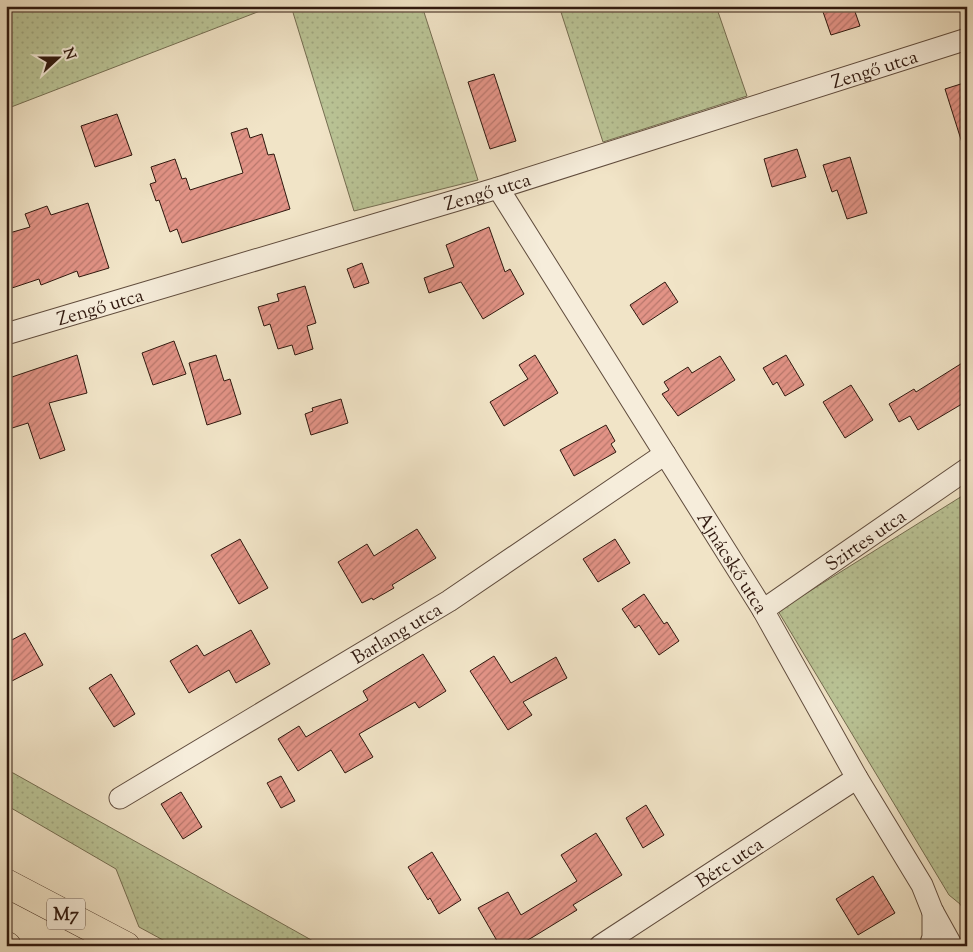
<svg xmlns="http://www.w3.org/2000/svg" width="973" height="952" font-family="'Sorts Mill Goudy',serif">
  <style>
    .grass { fill: url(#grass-dots); stroke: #756e52 }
    .building { fill: url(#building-hatch); stroke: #30190f }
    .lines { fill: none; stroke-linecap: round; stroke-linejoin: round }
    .street-casing { stroke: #604c3d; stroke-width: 23 }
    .highway-casing { stroke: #30190f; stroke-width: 29 }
    .street { stroke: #f6eddb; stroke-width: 21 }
    .highway { stroke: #f1e4c7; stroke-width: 28 }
    .labels { text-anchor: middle; stroke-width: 4.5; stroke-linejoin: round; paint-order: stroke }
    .shield { fill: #f6eddb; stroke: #6b594c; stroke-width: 1 }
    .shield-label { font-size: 18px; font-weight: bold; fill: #30190f }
    .street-label { font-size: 19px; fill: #30190f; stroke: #f6eddb }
  </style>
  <defs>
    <pattern id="grass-dots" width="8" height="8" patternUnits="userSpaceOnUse" patternTransform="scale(1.25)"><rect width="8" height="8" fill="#bac496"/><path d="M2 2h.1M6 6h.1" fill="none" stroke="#a0a880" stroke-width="1.8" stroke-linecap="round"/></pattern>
    <pattern id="building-hatch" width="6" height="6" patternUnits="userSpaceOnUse" patternTransform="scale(1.25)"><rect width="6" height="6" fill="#e29386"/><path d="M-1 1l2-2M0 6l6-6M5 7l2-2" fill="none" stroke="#b8776c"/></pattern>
  </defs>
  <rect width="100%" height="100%" fill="#f1e4c7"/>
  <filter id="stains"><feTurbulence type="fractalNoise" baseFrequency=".004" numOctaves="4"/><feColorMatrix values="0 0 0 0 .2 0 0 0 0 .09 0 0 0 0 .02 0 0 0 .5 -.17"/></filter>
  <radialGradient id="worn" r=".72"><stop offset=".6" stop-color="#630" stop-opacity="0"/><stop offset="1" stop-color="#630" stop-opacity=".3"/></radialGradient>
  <path class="grass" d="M 6,6 L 273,6 L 6,109 Z
    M 291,6 L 422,6 L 478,180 L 354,211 Z
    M 559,6 L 716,6 L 747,96 L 603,142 Z
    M 967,493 L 967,915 L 960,904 L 949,895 L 778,611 Z
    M 6,769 L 322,946 L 174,946 L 139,927 L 116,869 L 6,805 Z"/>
  <path class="building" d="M 821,6 L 853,6 L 860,26 L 831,35 Z
    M 494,74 L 516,141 L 490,149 L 468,82 Z
    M 967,82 L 967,145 L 963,146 L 945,89 Z
    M 117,114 L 132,155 L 95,167 L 81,126 Z
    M 247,128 L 250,138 L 262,134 L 268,155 L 274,154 L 290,209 L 182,243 L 177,229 L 170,232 L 159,200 L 156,201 L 150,184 L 156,182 L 151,167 L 175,159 L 182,179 L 186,178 L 190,190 L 243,173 L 231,133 Z
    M 797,149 L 806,177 L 772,187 L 764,159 Z
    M 850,157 L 867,213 L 847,219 L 837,190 L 832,192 L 823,165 Z
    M 88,203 L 109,268 L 79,277 L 77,271 L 41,285 L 39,279 L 6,290 L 6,234 L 30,227 L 25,214 L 47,206 L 51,215 Z
    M 489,227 L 505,272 L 510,269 L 524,294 L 483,319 L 461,282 L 429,293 L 424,278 L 454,267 L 446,245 Z
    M 362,263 L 369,283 L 354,288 L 347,269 Z
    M 665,282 L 678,302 L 643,325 L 630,305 Z
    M 305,286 L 316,323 L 307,326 L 313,349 L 295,355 L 292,345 L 278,349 L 270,324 L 264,326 L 258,307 L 279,301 L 277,294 Z
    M 174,341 L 186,374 L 153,385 L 142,353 Z
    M 77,355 L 87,393 L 49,403 L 65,450 L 40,459 L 28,423 L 6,430 L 6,379 Z
    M 216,355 L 224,381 L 230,379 L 241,414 L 207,425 L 189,363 Z
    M 535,355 L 558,393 L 504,426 L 490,402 L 528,379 L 519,365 Z
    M 786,355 L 804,385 L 785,396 L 777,382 L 773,385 L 763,368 Z
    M 720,356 L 735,380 L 678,416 L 662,394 L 669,390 L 664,382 L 688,367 L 692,373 Z
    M 967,360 L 967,401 L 918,430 L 910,416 L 899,422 L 889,404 L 914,389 L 916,392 Z
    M 851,385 L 873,420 L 845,438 L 823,402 Z
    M 341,399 L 348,423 L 311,435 L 305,414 L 313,411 L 312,408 Z
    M 606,425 L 615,441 L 611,444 L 616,452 L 574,476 L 560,450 Z
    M 417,529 L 436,558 L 392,585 L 394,588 L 373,600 L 372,598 L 362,603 L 338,562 L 367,544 L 374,556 Z
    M 240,539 L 268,588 L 239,604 L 211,555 Z
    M 615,539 L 630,563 L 598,582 L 583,559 Z
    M 644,594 L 664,624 L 667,622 L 679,641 L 659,655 L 639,625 L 635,628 L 622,609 Z
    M 251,630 L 270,664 L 236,683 L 229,670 L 189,693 L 170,661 L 197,645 L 204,656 Z
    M 25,633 L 43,665 L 6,684 L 6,643 Z
    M 423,654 L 446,691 L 419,708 L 415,702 L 359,734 L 373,757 L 345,773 L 331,750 L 298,771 L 278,739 L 299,726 L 306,737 L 368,700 L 363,691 Z
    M 494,656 L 511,683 L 556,657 L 567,678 L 523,702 L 532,715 L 508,730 L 470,671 Z
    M 111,674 L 135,714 L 114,727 L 89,688 Z
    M 281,776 L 295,801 L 281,808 L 267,783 Z
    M 181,792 L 202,827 L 183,839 L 161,804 Z
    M 646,805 L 664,835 L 643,848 L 626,818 Z
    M 596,833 L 622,875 L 573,905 L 577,910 L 533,937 L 517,946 L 500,946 L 478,908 L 508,892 L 521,915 L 577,881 L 561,855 Z
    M 432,852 L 461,900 L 439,914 L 430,898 L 428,900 L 408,867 Z
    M 873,876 L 895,913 L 858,935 L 836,899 Z"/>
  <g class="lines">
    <defs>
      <g id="street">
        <path id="s1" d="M 498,188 L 763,610 L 857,778 L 922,885 L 932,910 L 952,946"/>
        <path id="s2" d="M 6,334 L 498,188 L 967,39"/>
        <path id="s3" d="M 763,610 L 967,469"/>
        <path id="s4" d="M 120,798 L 449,601 L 665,454"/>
        <path id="s5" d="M 600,946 L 857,778"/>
        <path d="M 930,946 L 933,937 L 933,912"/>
      </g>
      <path id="highway" d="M 6,883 L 126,946
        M 6,946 L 7,946"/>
    </defs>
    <use href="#street" class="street-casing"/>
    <use href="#highway" class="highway-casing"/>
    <use href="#street" class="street"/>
    <use href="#highway" class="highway"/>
  </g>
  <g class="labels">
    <rect class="shield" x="47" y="898.5" width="38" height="31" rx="4"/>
    <g class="shield-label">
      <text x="66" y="920">M7</text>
    </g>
    <g class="street-label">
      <text dy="7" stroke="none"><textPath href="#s2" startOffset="908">Zengő utca</textPath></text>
      <text dy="7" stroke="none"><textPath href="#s2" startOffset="502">Zengő utca</textPath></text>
      <text dy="7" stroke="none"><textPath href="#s2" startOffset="98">Zengő utca</textPath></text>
      <text dy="7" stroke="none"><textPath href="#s3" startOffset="124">Szirtes utca</textPath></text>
      <text dy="7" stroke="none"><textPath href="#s1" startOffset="442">Ajnácskő utca</textPath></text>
      <text dy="7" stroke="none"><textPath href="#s4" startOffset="322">Barlang utca</textPath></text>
      <text dy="7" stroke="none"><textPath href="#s5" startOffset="154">Bérc utca</textPath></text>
    </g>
  </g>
  <rect width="973" height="952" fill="none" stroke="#f1e4c7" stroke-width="25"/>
  <rect x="8" y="8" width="958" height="937" fill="none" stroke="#30190f" stroke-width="2.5"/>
  <rect x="12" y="12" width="948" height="927" fill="none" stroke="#30190f"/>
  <g transform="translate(58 58) rotate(69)" stroke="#f6eddb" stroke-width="4" paint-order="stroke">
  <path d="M0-4L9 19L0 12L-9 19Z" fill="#30190f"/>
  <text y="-8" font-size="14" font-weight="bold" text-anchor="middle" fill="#30190f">N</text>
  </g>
  <rect width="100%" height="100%" filter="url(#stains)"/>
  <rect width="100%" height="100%" fill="url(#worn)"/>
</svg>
